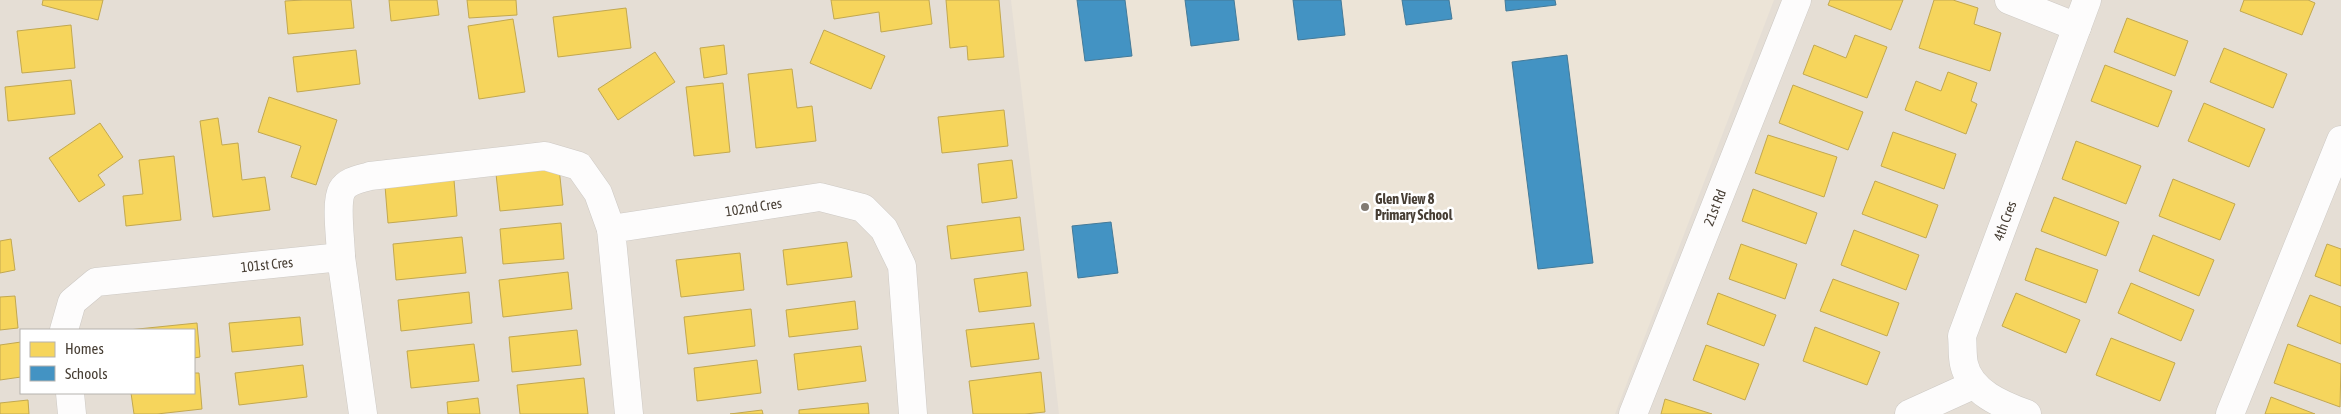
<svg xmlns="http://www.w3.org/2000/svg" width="2341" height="414" font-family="'Asap Condensed',sans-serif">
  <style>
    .residential { fill: #e5ded5; fill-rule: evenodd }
    .education { fill: #ece4d7 }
    .homes { fill: #f6d55c; stroke: #c2a850 }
    .schools { fill: #4393c3; stroke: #447a98 }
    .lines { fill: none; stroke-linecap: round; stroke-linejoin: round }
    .minor-casing { stroke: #cdc9c4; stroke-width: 29 }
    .minor { stroke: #fdfcfc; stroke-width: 28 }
    .poi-dot { fill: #827b73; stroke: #fff; stroke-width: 2 }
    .labels { text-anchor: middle; stroke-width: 5; stroke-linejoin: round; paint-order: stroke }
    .poi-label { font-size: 14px; font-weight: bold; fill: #473e34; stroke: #fff; text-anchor: start }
    .street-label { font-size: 14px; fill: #473e34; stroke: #fff }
  </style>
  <rect width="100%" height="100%" fill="#f0ede8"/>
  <path class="residential" d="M 0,0 L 2341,0 L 2341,414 L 0,414 ZM 21,330 L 194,330 L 194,393 L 21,393 Z"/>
  <path class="education" d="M 1011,0 L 1774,0 L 1615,414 L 1059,414 Z"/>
  <path class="homes" d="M 43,0 L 103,0 L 98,20 L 42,5 Z
    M 303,0 L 351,0 L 354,28 L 288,34 L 285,1 Z
    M 389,0 L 437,0 L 439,15 L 391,21 Z
    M 467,0 L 516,0 L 517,15 L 469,18 Z
    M 831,0 L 929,0 L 932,24 L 881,32 L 879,12 L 834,19 Z
    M 946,0 L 999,0 L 1004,57 L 968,60 L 967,46 L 950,48 Z
    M 1830,0 L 1903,0 L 1891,30 L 1828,5 Z
    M 1934,0 L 1953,0 L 1978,8 L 1974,24 L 2001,33 L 1990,71 L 1919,48 Z
    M 2244,0 L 2308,0 L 2315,3 L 2302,35 L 2240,11 Z
    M 626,8 L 631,48 L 558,57 L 553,17 Z
    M 2127,18 L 2188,41 L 2175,76 L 2114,52 Z
    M 513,19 L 525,92 L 479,99 L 468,26 Z
    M 71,25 L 75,68 L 22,73 L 17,31 Z
    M 824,30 L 885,56 L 871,89 L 810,63 Z
    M 1855,35 L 1887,47 L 1867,98 L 1803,74 L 1814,45 L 1846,58 Z
    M 724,45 L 727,74 L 704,78 L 700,48 Z
    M 2224,48 L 2287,74 L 2273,108 L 2210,82 Z
    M 356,50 L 360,84 L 297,92 L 293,57 Z
    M 655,52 L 675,82 L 618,120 L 598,89 Z
    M 2105,65 L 2172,91 L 2158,127 L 2091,101 Z
    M 792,69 L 797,108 L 812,106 L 816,141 L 756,148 L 748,74 Z
    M 1948,72 L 1977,83 L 1971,101 L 1977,104 L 1966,134 L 1905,110 L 1916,81 L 1941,91 Z
    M 71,80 L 75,114 L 8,121 L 5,87 Z
    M 723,83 L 730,152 L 694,156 L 686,87 Z
    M 1793,85 L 1863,112 L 1848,150 L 1779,123 Z
    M 269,97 L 337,120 L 316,185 L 291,177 L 301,146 L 258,132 Z
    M 2204,103 L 2265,129 L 2249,167 L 2188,141 Z
    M 1004,110 L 1008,146 L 942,153 L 938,117 Z
    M 218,118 L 222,145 L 238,143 L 242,180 L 265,177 L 270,210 L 213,217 L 200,121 Z
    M 100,123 L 123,157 L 98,175 L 105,185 L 79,202 L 49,158 Z
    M 1893,132 L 1956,154 L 1944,189 L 1881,166 Z
    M 1768,135 L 1837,157 L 1824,197 L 1755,173 Z
    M 2076,141 L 2141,166 L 2126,204 L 2062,179 Z
    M 174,156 L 181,220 L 126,226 L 123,196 L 143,194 L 139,160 Z
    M 1012,160 L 1017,198 L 982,203 L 978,164 Z
    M 559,168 L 563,205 L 500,211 L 496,174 Z
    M 2173,179 L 2235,204 L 2220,240 L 2159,216 Z
    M 454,180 L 457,216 L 388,223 L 385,186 Z
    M 1875,181 L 1938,205 L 1926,238 L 1862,214 Z
    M 1753,189 L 1817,213 L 1806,244 L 1742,221 Z
    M 2054,197 L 2119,222 L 2106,256 L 2041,231 Z
    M 1020,217 L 1024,250 L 951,259 L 947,226 Z
    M 561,223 L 564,259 L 503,264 L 500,229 Z
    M 1854,230 L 1919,255 L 1906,290 L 1841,265 Z
    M 2153,235 L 2214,260 L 2199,296 L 2139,271 Z
    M 462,237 L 466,273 L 396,280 L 393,244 Z
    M 11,239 L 15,270 L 0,273 L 0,241 Z
    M 847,242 L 852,277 L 787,285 L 783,250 Z
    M 1741,244 L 1797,264 L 1785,299 L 1729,279 Z
    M 2327,244 L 2341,249 L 2341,286 L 2315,276 Z
    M 2036,248 L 2098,270 L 2086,303 L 2025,280 Z
    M 740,253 L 744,290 L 681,297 L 676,260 Z
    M 568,272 L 572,309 L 503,317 L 499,280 Z
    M 1027,272 L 1031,306 L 979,312 L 974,279 Z
    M 1833,279 L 1899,303 L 1887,336 L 1820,311 Z
    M 2131,283 L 2194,310 L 2181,341 L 2118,313 Z
    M 469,292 L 472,323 L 401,331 L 398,300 Z
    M 1718,293 L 1776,315 L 1764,346 L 1707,324 Z
    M 2016,293 L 2080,320 L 2066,353 L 2002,326 Z
    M 2310,295 L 2341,307 L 2341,344 L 2297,326 Z
    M 15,296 L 18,328 L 0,330 L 0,297 Z
    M 855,301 L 858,329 L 789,337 L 786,310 Z
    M 751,309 L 755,346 L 688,354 L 684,317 Z
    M 300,317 L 303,345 L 232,352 L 229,323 Z
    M 197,323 L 200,357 L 194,358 L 194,330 L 128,330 Z
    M 1034,323 L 1039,359 L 971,367 L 966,330 Z
    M 1815,327 L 1880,352 L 1867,385 L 1803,361 Z
    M 577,330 L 581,365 L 512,372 L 509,337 Z
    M 2111,338 L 2175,363 L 2160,401 L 2096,375 Z
    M 21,342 L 21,377 L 0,380 L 0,345 Z
    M 474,344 L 479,381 L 411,388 L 407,351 Z
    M 2288,344 L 2341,364 L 2340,407 L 2274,383 Z
    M 1706,345 L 1759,364 L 1745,400 L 1693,380 Z
    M 861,346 L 866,381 L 798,390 L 794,354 Z
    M 757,360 L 761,393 L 697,401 L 694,368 Z
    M 303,365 L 307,397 L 239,405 L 235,373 Z
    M 1041,372 L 1045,412 L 1025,414 L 973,414 L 969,381 Z
    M 194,373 L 199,373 L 202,409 L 157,414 L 134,414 L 131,393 L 194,393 Z
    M 584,378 L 588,414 L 520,414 L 517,385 Z
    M 2271,397 L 2315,414 L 2265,414 Z
    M 478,398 L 480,414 L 448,414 L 447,402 Z
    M 1665,399 L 1712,414 L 1661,414 Z
    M 28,400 L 29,414 L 0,414 L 0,403 Z
    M 868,403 L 869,414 L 799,414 L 799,410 Z
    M 762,410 L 763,414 L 730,414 Z"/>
  <path class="schools" d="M 1077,0 L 1125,0 L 1132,56 L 1085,61 Z
    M 1185,0 L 1234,0 L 1239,40 L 1191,46 Z
    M 1293,0 L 1341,0 L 1345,35 L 1298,40 Z
    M 1402,0 L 1449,0 L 1452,19 L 1406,25 Z
    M 1505,0 L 1555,0 L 1556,5 L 1506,11 Z
    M 1567,55 L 1593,263 L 1538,269 L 1512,62 Z
    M 1111,222 L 1118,273 L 1078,278 L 1072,226 Z"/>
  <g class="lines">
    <defs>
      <g id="minor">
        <path d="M 2009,0 L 2077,27"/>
        <path d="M 341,257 C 341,241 335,203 342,190 C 348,180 361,179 370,176 L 545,156 L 579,166 L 598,193 L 611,229"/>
        <path id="s1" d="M 64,330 L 72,302 L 96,282 L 341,257 L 363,414"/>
        <path d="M 70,393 L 72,414"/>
        <path id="s2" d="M 629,414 L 611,229 L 820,197 L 863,208 L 884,229 L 902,266 L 913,414"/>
        <path id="s3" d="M 1633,414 L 1797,0"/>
        <path d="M 1909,414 L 1973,385"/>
        <path id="s4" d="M 2027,414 C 2002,405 1970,392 1964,364 C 1962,355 1963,345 1962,336 L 2087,0"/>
        <path d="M 2230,414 L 2341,140"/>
      </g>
    </defs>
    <use href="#minor" class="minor-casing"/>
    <use href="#minor" class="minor"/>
  </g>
  <circle class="poi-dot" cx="1365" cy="207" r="5"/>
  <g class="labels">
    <g class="poi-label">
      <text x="1375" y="204">Glen View 8<tspan x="1375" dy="16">Primary School</tspan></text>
    </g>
    <g class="street-label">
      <text dy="5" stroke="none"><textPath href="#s3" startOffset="222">21st Rd</textPath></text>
      <text dy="5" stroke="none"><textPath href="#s2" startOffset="330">102nd Cres</textPath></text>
      <text dy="5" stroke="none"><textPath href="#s4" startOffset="235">4th Cres</textPath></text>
      <text dy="5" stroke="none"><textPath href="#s1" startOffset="232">101st Cres</textPath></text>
    </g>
  </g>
  <rect x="20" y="329" width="175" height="65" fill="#ffffff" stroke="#b5b2ae"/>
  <rect x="30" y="342" width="25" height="15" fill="#f6d55c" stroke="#b5b2ae"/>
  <text x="65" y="354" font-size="15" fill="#473e34">Homes</text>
  <rect x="30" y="366" width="25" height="15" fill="#4393c3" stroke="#b5b2ae"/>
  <text x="65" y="379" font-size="15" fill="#473e34">Schools</text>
</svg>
